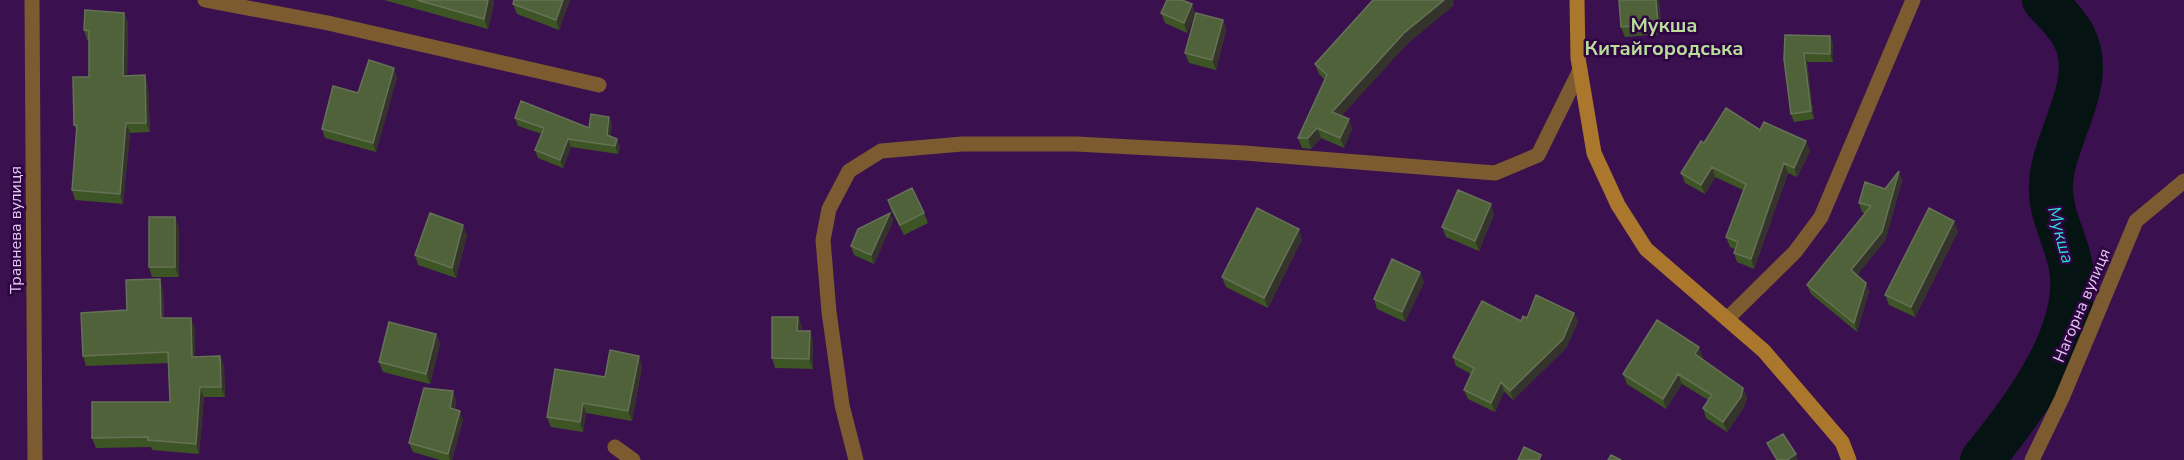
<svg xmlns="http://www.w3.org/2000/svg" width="2184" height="460" font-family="'Nunito Sans',sans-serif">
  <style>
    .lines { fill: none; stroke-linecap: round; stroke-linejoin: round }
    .river { stroke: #051312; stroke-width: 44 }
    .street { stroke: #7c5b30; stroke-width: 15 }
    .secondary { stroke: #ab772c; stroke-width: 15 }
    .wall { fill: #3d5524 }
    .shaded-wall { fill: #35342c }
    .building { fill: #4f623a; stroke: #667257; stroke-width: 1.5 }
    .labels { text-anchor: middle; stroke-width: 5; stroke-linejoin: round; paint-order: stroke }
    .street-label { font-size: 16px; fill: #e1cbf0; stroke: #2f0443 }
    .water-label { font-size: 18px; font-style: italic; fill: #2cddd8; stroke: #2f0443 }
    .quarter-label { font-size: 20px; font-weight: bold; fill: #b8de9a; stroke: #2f0443 }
  </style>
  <rect width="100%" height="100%" fill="#3a114e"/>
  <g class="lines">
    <path class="river" d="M 1982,460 C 2020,414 2077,339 2072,276 C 2070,244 2049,217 2051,184 C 2053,136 2099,82 2073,35 C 2066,22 2054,11 2044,0"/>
    <path class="street" d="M 32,0 L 35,460
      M 205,0 L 328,23 L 599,85
      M 1727,319 L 1795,252 L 1821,217 L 1913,0
      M 615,447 L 633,460
      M 856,460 L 842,405 L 829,312 L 823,240 L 829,209 L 849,171 L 881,151 L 962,144 L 1076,144 L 1245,153 L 1495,173 L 1538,155 L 1580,70
      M 2032,460 L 2062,398 L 2136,221 L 2184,181"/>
    <path class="secondary" d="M 1577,0 L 1578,58 L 1594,153 L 1618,205 L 1646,249 L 1764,351 L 1842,442 L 1849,460"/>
  </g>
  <path class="wall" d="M 384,0 L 493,0 L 494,3 L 488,29 Z
    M 514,0 L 570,0 L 559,30 L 517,14 L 513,4 Z
    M 1373,0 L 1454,0 L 1453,1 L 1454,5 L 1408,43 L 1341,116 L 1349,119 L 1352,129 L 1344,148 L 1321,138 L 1311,149 L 1302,148 L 1298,138 L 1325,80 L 1319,74 L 1315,64 Z
    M 1619,0 L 1659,0 L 1662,34 L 1625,37 L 1621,27 Z
    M 1192,4 L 1195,14 L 1187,33 L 1165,23 L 1161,13 Z
    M 124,13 L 128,22 L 127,76 L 148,85 L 150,132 L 130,133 L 123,204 L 75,200 L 72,190 L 77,132 L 74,125 L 89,77 L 89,40 L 87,40 L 84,30 Z
    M 1223,20 L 1226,30 L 1216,70 L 1189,63 L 1185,53 Z
    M 1830,36 L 1833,44 L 1833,62 L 1807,62 L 1814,119 L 1794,122 L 1791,114 L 1784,59 Z
    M 397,77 L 376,152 L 325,138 L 322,129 L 358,93 Z
    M 609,117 L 612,125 L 610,137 L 617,139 L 620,147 L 618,154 L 571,147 L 563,168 L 538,158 L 535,150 L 542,134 L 518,126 L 515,118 L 589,128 Z
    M 1760,130 L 1810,151 L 1797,177 L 1788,173 L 1754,269 L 1737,262 L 1734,253 L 1735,249 L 1730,247 L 1726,237 L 1743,190 L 1715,177 L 1705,194 L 1685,183 L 1681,173 L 1704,143 Z
    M 1899,171 L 1902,181 L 1885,241 L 1857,275 L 1866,283 L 1869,292 L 1857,332 L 1811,294 L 1807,285 L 1865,213 L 1862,212 L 1859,203 L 1885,189 Z
    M 888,200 L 924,213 L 928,223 L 904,235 L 891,210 Z
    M 890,213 L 893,221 L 874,264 L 854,255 L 851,246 Z
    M 1494,214 L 1479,251 L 1446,237 L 1442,227 Z
    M 179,227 L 179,277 L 152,277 L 149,267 Z
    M 1958,231 L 1915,317 L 1889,305 L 1885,295 Z
    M 467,235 L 456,278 L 418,265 L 415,255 Z
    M 1302,239 L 1268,308 L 1226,287 L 1222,277 Z
    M 1420,272 L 1424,282 L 1405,322 L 1377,309 L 1374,299 Z
    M 163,289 L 164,318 L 195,328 L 195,357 L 220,356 L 224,366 L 225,397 L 204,397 L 199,454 L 152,450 L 151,447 L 96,448 L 92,438 L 170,402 L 169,363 L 86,366 L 83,356 L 127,310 Z
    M 1574,313 L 1578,322 L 1566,348 L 1513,400 L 1504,391 L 1495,412 L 1468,399 L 1464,390 L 1471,374 L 1456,366 L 1453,357 L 1527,318 Z
    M 798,317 L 802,327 L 801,331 L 810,331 L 813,341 L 813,369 L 775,368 L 772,358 Z
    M 436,334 L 440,344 L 430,384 L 383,372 L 379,362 Z
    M 1703,357 L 1702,359 L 1743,388 L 1747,398 L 1744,407 L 1727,432 L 1706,418 L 1703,408 L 1708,400 L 1682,384 L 1666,409 L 1627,384 L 1623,374 Z
    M 642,366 L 632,421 L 586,413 L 583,432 L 551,427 L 547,417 L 605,377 Z
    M 453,391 L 456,401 L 455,409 L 463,420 L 452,460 L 440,460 L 413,452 L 409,443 Z"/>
  <path class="shaded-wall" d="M 488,0 L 493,0 L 494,3 L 488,29 L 484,19 Z
    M 563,0 L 570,0 L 559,30 L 556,20 Z
    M 1444,0 L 1454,0 L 1453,1 L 1454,5 L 1408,43 L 1336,122 L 1332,112 L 1404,33 Z
    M 1656,0 L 1659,0 L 1662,34 L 1658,24 Z
    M 1192,4 L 1195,14 L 1187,33 L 1184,23 Z
    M 124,13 L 128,22 L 127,86 L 123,76 Z
    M 1223,20 L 1226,30 L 1216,70 L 1212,60 Z
    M 1830,36 L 1833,44 L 1833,62 L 1830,54 Z
    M 1804,53 L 1807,62 L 1814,119 L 1811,111 Z
    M 394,68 L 397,77 L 376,152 L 373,143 Z
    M 145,75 L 148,85 L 150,132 L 146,123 Z
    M 609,117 L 612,125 L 609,143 L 607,135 Z
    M 1349,119 L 1352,129 L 1344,148 L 1340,138 Z
    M 126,123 L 130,133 L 123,204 L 120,194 Z
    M 1317,128 L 1321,138 L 1311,149 L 1308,138 Z
    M 568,139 L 571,147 L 563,168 L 560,160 Z
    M 617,139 L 620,147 L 618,154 L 615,146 Z
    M 1806,141 L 1810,151 L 1797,177 L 1794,168 Z
    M 1784,163 L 1788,173 L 1754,269 L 1751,259 Z
    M 1712,167 L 1715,177 L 1705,194 L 1701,185 Z
    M 1899,171 L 1902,181 L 1885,241 L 1854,279 L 1851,270 Z
    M 1491,204 L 1494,214 L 1479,251 L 1475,241 Z
    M 890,213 L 893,221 L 874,264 L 871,255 Z
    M 175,217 L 179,227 L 179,277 L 175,267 Z
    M 1954,221 L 1958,231 L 1915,317 L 1911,307 Z
    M 463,225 L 467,235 L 456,278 L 452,268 Z
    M 1299,229 L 1302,239 L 1268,308 L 1264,298 Z
    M 1420,272 L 1424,282 L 1405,322 L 1402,312 Z
    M 160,279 L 163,289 L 164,328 L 161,318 Z
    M 1866,283 L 1869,292 L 1857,332 L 1854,323 Z
    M 1574,313 L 1578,322 L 1566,348 L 1513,400 L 1510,391 Z
    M 798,317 L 802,327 L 801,341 L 797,331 Z
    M 191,318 L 195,328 L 195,367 L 192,357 Z
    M 810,331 L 813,341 L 813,369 L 809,359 Z
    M 436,334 L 440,344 L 430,384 L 426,374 Z
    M 1699,347 L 1703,357 L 1699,364 L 1695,354 Z
    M 220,356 L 224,366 L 225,397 L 221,387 Z
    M 639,356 L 642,366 L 632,421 L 628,411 Z
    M 1678,374 L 1682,384 L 1666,409 L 1663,399 Z
    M 1501,382 L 1504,391 L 1495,412 L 1491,403 Z
    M 200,387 L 204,397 L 199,454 L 196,444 Z
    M 1743,388 L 1747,398 L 1744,407 L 1727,432 L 1723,422 Z
    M 453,391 L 456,401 L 454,418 L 450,408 Z
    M 583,403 L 586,413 L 583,432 L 580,422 Z
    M 460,411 L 463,420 L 452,460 L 450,460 L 448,454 Z
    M 1796,454 L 1798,460 L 1787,460 Z"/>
  <path class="building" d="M 417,0 L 488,0 L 484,19 Z
    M 514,0 L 563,0 L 556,20 L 513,4 Z
    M 1167,0 L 1182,0 L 1192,4 L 1184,23 L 1161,13 Z
    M 1373,0 L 1444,0 L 1404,33 L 1332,112 L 1349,119 L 1340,138 L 1317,128 L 1308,138 L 1298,138 L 1327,75 L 1315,64 Z
    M 1619,0 L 1656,0 L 1658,24 L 1621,27 Z
    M 85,10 L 124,13 L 123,76 L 145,75 L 146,123 L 126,123 L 120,194 L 72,190 L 77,125 L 74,125 L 73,77 L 89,77 L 89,31 L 84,30 Z
    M 1196,13 L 1223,20 L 1212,60 L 1185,53 Z
    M 1785,35 L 1830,36 L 1830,54 L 1804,53 L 1811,111 L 1791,114 L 1784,59 Z
    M 369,60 L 394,68 L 373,143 L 322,129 L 333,86 L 358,93 Z
    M 521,101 L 589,128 L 591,114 L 609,117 L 607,135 L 617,139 L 615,146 L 568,139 L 560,160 L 535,150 L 544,128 L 515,118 Z
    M 1726,108 L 1760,130 L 1764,122 L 1806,141 L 1794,168 L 1784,163 L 1751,259 L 1734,253 L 1738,242 L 1726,237 L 1746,184 L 1712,167 L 1701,185 L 1681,173 L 1701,141 L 1704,143 Z
    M 1899,171 L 1882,232 L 1851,270 L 1866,283 L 1854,323 L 1807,285 L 1871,206 L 1859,203 L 1865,182 L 1885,189 Z
    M 912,188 L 924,213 L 900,225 L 888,200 Z
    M 1458,190 L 1491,204 L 1475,241 L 1442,227 Z
    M 1257,208 L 1299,229 L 1264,298 L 1222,277 Z
    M 1929,208 L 1954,221 L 1911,307 L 1885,295 Z
    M 430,213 L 463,225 L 452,268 L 415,255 Z
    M 890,213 L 871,255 L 851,246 L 858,229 Z
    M 149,217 L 175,217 L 175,267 L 149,267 Z
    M 1392,259 L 1420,272 L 1402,312 L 1374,299 Z
    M 160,279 L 161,318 L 191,318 L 192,357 L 220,356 L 221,387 L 200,387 L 196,444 L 148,440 L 148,437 L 92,438 L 92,402 L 170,402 L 168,352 L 83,356 L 81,313 L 127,310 L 126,280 Z
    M 1536,295 L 1574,313 L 1563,339 L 1510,391 L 1501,382 L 1491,403 L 1464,390 L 1474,368 L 1453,357 L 1482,301 L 1521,321 L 1523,316 L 1527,318 Z
    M 772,317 L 798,317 L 797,331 L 810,331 L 809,359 L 772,358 Z
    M 1657,320 L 1699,347 L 1695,354 L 1743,388 L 1741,397 L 1723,422 L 1703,408 L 1712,395 L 1678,374 L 1663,399 L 1623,374 Z
    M 389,322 L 436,334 L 426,374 L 379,362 Z
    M 610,350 L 639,356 L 628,411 L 583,403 L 580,422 L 547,417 L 555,369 L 605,377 Z
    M 424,388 L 453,391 L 450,408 L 460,411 L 448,454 L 409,443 Z
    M 1783,434 L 1796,454 L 1787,460 L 1777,460 L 1767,443 Z
    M 1524,447 L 1541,455 L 1539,460 L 1518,460 Z
    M 1611,455 L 1621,460 L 1608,460 Z"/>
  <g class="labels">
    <g class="street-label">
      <text transform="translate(15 230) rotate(-90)" y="6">Травнева вулиця</text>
      <text transform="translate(2081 305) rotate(-67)" y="6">Нагорна вулиця</text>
    </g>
    <g class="water-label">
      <text transform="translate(2061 235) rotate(75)" y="6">Мукша</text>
    </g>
    <g class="quarter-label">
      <text x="1664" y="32">Мукша<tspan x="1664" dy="23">Китайгородська</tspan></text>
    </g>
  </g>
</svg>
